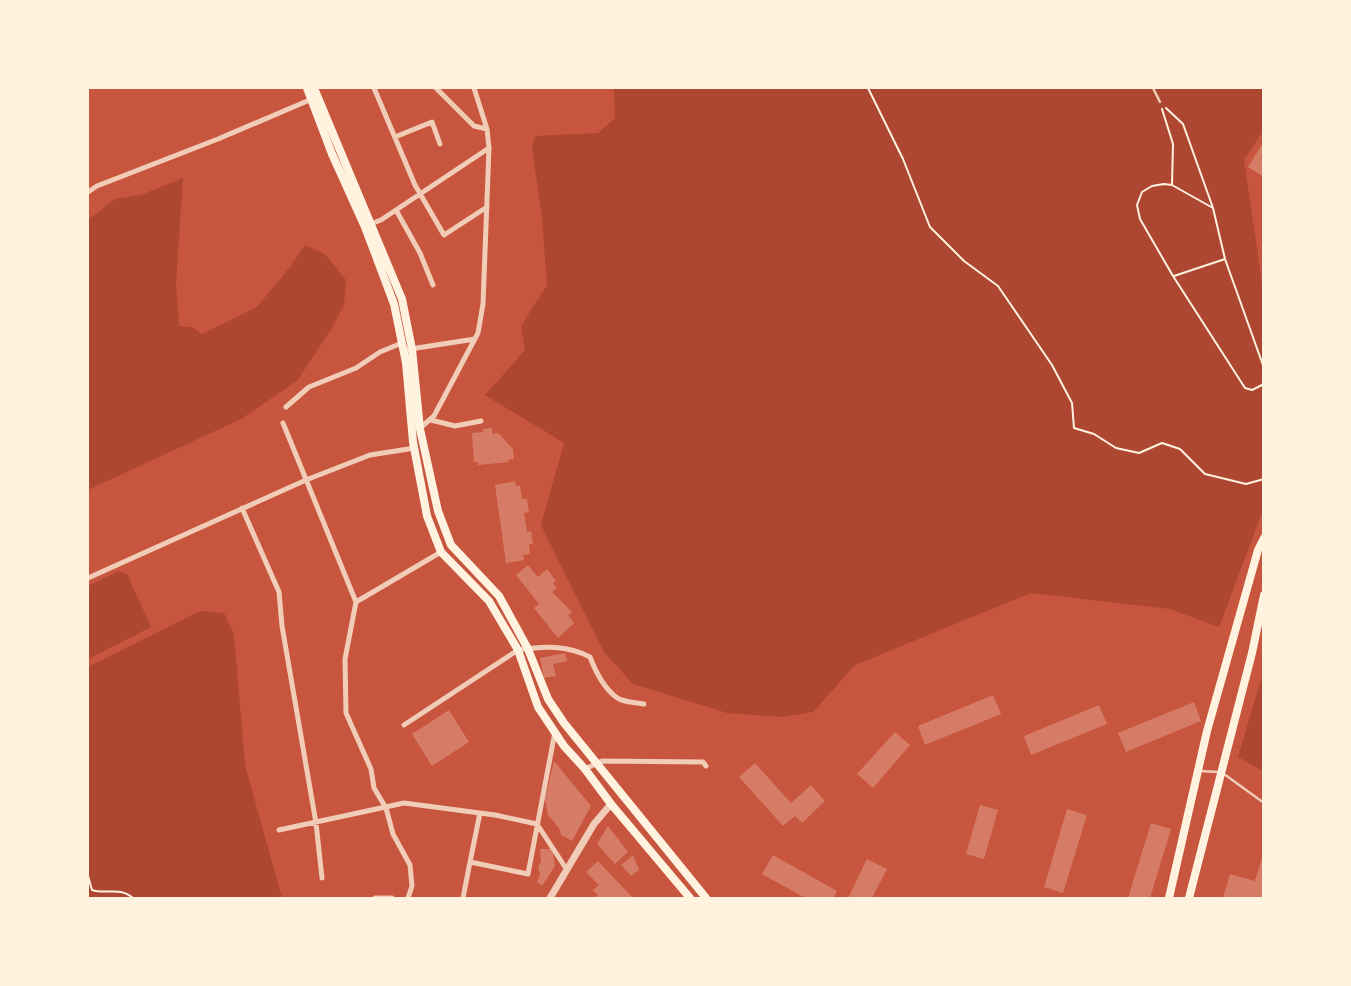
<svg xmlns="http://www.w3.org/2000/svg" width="1351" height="986" font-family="'DM Sans',sans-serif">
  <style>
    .green { fill: #ae4732 }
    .building { fill: #d67c66 }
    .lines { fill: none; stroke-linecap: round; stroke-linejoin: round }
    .path { stroke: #fff3e0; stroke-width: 2 }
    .service { stroke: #f1ccb7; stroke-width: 2.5 }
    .minor { stroke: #f1ccb7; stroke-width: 5 }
    .tertiary { stroke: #f1ccb7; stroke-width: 7 }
    .secondary { stroke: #fff3e0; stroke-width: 8 }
  </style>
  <rect width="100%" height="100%" fill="#c8553d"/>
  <path class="green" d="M 614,88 L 1263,88 L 1263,131 L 1244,160 L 1263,289 L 1263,510 L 1219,627 L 1170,609 L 1031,593 L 855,665 L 813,712 L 782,717 L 727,713 L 633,684 L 604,652 L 541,525 L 564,443 L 485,395 L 525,350 L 521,326 L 547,285 L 542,219 L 532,147 L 535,136 L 598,133 L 615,118 Z
    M 183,178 L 176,283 L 179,326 L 192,327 L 202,334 L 257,307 L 290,267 L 305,245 L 325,254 L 346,280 L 344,305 L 332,328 L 297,381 L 241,419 L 88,490 L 88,220 L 115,199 L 141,195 Z
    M 119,571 L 127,574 L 151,627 L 88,659 L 88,586 Z
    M 200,611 L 224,613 L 234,634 L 245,765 L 282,898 L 88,898 L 88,667 Z
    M 1263,673 L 1263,771 L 1238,757 Z"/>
  <path class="building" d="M 1261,146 L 1264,147 L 1264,177 L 1248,167 Z
    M 492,428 L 492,434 L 498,433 L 513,449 L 514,459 L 508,460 L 509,462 L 478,465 L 478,462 L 474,462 L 472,433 L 483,432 L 483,429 Z
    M 515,481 L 516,486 L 520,486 L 522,499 L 527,499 L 529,512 L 524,513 L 527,532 L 531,531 L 533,544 L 529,544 L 530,554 L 523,555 L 524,560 L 506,563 L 495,485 Z
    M 528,565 L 538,577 L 547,569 L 556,581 L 553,583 L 557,588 L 552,592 L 572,612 L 568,615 L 574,623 L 558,638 L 534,608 L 539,604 L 516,575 Z
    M 565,653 L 567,661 L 553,664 L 556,676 L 544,678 L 540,658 Z
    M 993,695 L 1001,714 L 925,745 L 918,726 Z
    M 1194,702 L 1201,721 L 1126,752 L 1118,733 Z
    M 1099,705 L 1107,724 L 1031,755 L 1024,736 Z
    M 449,710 L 469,742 L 432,766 L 412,734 Z
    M 895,732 L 910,745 L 873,788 L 857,774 Z
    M 554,761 L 591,806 L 572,841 L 561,835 L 559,828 L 548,815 L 545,799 Z
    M 755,763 L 791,803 L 811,785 L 825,801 L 802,823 L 795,816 L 783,826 L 739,777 Z
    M 980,805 L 998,810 L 984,859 L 966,854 Z
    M 1067,809 L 1087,815 L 1063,893 L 1044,887 Z
    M 1151,823 L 1171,829 L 1150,898 L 1128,898 Z
    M 608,826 L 628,852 L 615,864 L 597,844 Z
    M 540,849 L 552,849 L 555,866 L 542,886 L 537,882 L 540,874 L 538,867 L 541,861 Z
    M 1264,851 L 1264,898 L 1223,898 L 1230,874 L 1255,881 Z
    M 633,855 L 639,870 L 631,876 L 621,865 Z
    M 773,855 L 837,891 L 833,898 L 805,898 L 762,874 Z
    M 867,859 L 887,869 L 872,898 L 848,898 Z
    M 598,861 L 632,897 L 630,898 L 596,897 L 598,895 L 593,890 L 599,885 L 586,872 Z"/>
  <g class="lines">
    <path class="path" d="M 868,88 L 903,159 L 930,227 L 964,261 L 998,286 L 1052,365 L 1072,403 L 1074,428 L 1094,434 L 1116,448 L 1139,453 L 1162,443 L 1180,449 L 1205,474 L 1246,484 L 1264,479
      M 1166,108 L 1183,124 L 1213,208
      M 1162,109 L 1173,144 L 1172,185
      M 1174,276 L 1225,259
      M 1264,368 L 1225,259 L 1213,208 L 1172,185 L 1164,184 L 1152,186 L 1142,192 L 1137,205 L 1140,219 L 1173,276 L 1245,388 L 1252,390 L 1264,384
      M 88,876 L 92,890 C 107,895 119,886 133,898"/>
    <path class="service" d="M 1153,88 L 1160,102
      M 1200,771 L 1218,772
      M 1224,774 L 1264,803"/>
    <path class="minor" d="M 374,88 L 415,185 L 444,235 L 487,207
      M 436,88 L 474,126 L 487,129
      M 395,137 L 432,122 L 440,144
      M 88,192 L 97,186 L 218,139 L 312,99
      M 396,210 L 420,253 L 433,285
      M 368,225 L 381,220 L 489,148
      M 404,350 L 475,339
      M 286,407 L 309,387 L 356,368 L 380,352 L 402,343
      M 431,420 L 455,426 L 481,421
      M 283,423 L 356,602
      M 420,428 L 434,416 L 478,333 L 483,304 L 489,148 L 487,129 L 474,88
      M 242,508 L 279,592 L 282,626 L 316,823 L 322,878
      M 88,578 L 306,480 L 370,455 L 415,448
      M 404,725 L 518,650 C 544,646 567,645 590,657 C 595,670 604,688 616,697 C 623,703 635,702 644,704
      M 585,769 L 602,761 L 703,762 L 706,766
      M 480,813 L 470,862 L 528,874 L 555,732
      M 279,830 L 404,803 L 495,815 L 537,824 L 567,870
      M 375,898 L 392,898
      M 408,898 L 412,886 L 410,865 L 393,834 L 386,808 L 374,788 L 371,769 L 346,713 L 345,659 L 356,602 L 441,552
      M 463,898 L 470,862"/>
    <path class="tertiary" d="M 550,898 L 594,824 L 611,804"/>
    <path class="secondary" d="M 307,88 L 332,154 L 365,227 L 394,304 L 406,363 L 413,442 L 427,516 L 441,552 L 489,601 L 518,650 L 538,707 L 564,746 L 585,769 L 611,804 L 690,898
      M 314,88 L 402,299 L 412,349 L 420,429 L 438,511 L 451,545 L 499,596 L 528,649 L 548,699 L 564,723 L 706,898
      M 1169,898 L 1207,731 L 1258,550 L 1264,538
      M 1189,898 L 1252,653 L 1264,595"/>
  </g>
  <rect width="1351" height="986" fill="none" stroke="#fff3e0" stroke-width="178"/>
</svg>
